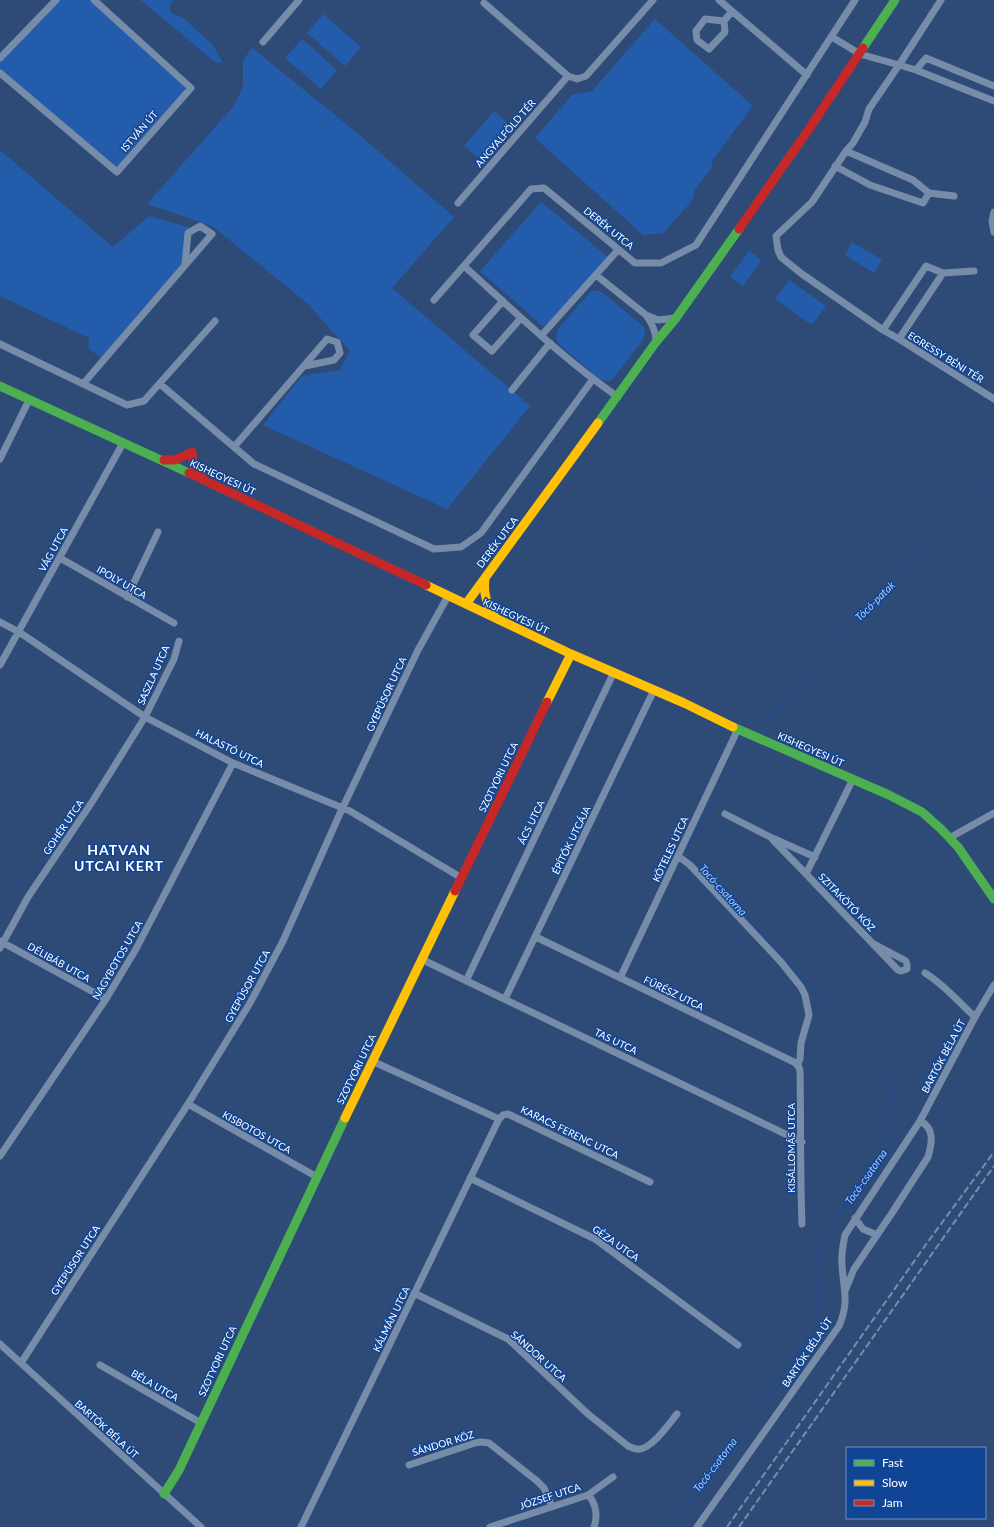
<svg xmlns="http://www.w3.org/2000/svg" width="994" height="1527" font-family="Lato,sans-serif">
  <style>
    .green { fill: #245cac }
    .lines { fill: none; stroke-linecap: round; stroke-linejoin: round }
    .stream { stroke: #244b85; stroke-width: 2 }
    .street { stroke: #778ca9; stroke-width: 7 }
    .fast { stroke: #4caf50; stroke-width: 9 }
    .slow { stroke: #ffc107; stroke-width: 9 }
    .jam { stroke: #c62828; stroke-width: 9 }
    .rail { stroke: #798ca9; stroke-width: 2; stroke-dasharray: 7 3; stroke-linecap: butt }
    .labels { text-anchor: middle; stroke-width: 3; stroke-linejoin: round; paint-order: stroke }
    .street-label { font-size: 10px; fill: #fff; stroke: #104595 }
    .water-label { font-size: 11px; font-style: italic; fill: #aaccfb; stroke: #104595 }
    .district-label { font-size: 14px; font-weight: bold; letter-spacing: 1px; fill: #fff; stroke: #104595 }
  </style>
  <rect width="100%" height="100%" fill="#2e4b77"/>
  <path class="green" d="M 56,0 L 94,0 L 191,88 L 117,172 L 0,73 L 0,58 Z
    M 141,0 L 174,0 L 170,4 L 170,10 L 173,14 L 182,17 L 213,45 L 223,63 L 215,62 Z
    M 323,14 L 361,47 L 345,66 L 307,33 Z
    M 655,19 L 753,106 L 713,159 L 711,169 L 695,189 L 692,201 L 663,233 L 643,235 L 535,138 L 572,95 L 592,91 Z
    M 302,39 L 337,70 L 321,89 L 285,58 Z
    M 252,48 L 356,132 L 454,217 L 392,288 L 530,406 L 447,509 L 263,425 L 302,376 L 340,370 L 350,351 L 307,303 L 212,226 L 147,204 L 233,107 L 243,87 L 243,60 Z
    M 494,111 L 512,127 L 483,162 L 464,146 Z
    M 0,150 L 113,247 L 149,216 L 194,229 L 188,233 L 185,265 L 104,360 L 88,348 L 89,338 L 0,296 Z
    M 541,202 L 608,257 L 545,328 L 480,271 Z
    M 852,242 L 882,260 L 874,273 L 845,255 Z
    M 749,251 L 761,260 L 743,286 L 730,277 Z
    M 789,280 L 826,306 L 812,325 L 775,299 Z
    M 591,291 L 598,291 L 603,293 L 644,327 L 645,333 L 642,341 L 613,379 L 608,381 L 599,379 L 558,343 L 556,336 L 558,329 Z"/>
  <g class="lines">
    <path class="stream" d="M 762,725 L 775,713 L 830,646 L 994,481
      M 668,1527 L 815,1330 L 819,1243 L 887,1148 L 894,1080 L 690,855 L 687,849 L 688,844 L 747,746"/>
    <path class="street" d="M 719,0 L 807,75
      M 484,3 L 568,76 L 577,79 L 586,76 L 653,0
      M 724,21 L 725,32 L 709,49 L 697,40 L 696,31 L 705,19 L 724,21 L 732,11
      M 832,37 L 860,54 L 899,65 L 941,0
      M 263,42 L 299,0
      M 0,58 L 56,0
      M 916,70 L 926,58 L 994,86
      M 0,73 L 117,172 L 191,88 L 94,0
      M 835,166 L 870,185 L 923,203 L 929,193 L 913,180 L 846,151
      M 929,193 L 954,196
      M 458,203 L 568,76
      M 994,212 L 992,221 L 994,232
      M 464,266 C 514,311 562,358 618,397
      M 974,271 L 943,273 L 899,339 L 994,399
      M 943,273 L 926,266 L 883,330 L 802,274 L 787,262 L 781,257 L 778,250 L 776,236 L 812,202 L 846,151 L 853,143 L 865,122 L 869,109 L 899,65 L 916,70 L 994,101
      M 596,275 L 646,315 L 658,320 L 676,318
      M 434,300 L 531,189 L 544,188 L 635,263 L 661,263 L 696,245 L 855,0
      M 503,301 L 473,335 L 492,351 L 521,318
      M 646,315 C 652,323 656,331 656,342
      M 883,330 L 899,339
      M 541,336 L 618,250
      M 0,344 L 127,405 L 144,401 L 215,321
      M 83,384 C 126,334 169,284 212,234 L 200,226 L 188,233 L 185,265
      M 160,384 L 254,464 L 434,549 L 461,547 L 481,533 L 593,379
      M 512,390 L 550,343
      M 234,447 L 327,339 L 337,342 L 340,353 L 334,360 L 305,366
      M 0,459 L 29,400
      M 60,558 L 174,623
      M 127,597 L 158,532
      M 0,622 L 19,632 L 145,717 L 233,763 L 350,811 L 460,877
      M 0,665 L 123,443
      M 853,779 L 806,874 L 898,970 L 901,971 L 907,969 L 907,965 L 906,961 L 874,944
      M 725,814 L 770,837 L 815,857
      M 951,837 L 994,813
      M 773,840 L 806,874
      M 678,856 L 690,865 L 781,962 L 801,987 L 805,995 L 809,1015 L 801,1043 L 800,1059 L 797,1065
      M 536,937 L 796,1063 L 799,1067 L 800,1071 C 801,1122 800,1173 802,1224
      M 0,941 L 106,999
      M 0,948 L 28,897 L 92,802 L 145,717 L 174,659 L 179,641
      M 421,959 L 802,1142
      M 925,973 C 945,985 958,1002 975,1017
      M 620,978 L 738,729
      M 466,981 L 614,672
      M 505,999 L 654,690
      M 372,1061 L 499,1119
      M 188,1104 L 317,1177
      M 0,1156 L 106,999 L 136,949 L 233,763
      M 470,1178 L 595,1239 L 738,1345
      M 855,1218 L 863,1229 L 877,1235
      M 845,1291 L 854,1269 L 892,1213 L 928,1157 C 932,1143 935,1128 920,1121
      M 414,1293 L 508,1339 L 588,1414 L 628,1446 C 632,1448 635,1450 640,1449 C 653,1447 669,1424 677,1414
      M 0,1344 L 201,1527
      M 21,1363 L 188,1104 L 250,1003 L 283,941 L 342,809 L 418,650 L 448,596
      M 100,1365 L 201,1423
      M 409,1465 L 475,1443 L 481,1442 L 489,1443 L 537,1481 L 544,1488 L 552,1507
      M 588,1495 C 596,1503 598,1516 594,1527
      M 301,1527 L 499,1119 L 503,1115 L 508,1114 L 650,1182
      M 490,1527 L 588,1495 L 613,1477
      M 697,1527 L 839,1326 C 850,1301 843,1289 842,1264 C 841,1254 843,1245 845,1235 L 920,1121 L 975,1017 L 994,985"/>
    <path class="fast" d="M 863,48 L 895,0
      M 0,386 L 189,473
      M 598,423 L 656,342 L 676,318 L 739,229
      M 733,727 L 889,795 L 922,812 L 941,829 L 958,847 L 994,899
      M 164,1494 L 179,1470 L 345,1118"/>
    <path class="slow" d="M 485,579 C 483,595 487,604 495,617
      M 426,585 L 571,654 L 684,703 L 733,727
      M 466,604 L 598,423
      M 547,702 L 571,654
      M 345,1118 L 455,891"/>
    <path class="jam" d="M 739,229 L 807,132 L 863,48
      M 164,460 L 175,460 L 192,452 L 194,467 L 203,479
      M 189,473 L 426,585
      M 455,891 L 547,702"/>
    <path class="rail" d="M 727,1527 L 927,1243 L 994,1152
      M 739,1527 L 994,1166"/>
  </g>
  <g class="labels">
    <g class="street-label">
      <text transform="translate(139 131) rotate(-49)" y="4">ISTVÁN ÚT</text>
      <text transform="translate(505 133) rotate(-49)" y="4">ANGYALFÖLD TÉR</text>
      <text transform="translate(609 228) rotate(39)" y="4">DERÉK UTCA</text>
      <text transform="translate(946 357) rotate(32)" y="4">EGRESSY BÉNI TÉR</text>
      <text transform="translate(223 477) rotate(25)" y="4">KISHEGYESI ÚT</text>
      <text transform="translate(497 542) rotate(-53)" y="4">DERÉK UTCA</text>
      <text transform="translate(53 549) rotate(-61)" y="4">VÁG UTCA</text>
      <text transform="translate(122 582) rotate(30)" y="4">IPOLY UTCA</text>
      <text transform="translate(516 616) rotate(25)" y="4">KISHEGYESI ÚT</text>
      <text transform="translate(153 675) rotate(-66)" y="4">SASZLA UTCA</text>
      <text transform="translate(386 694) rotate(-65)" y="4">GYEPŰSOR UTCA</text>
      <text transform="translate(230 748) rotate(26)" y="4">HALASTÓ UTCA</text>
      <text transform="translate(811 749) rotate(24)" y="4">KISHEGYESI ÚT</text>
      <text transform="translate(498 777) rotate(-64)" y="4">SZOTYORI UTCA</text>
      <text transform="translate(531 822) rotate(-64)" y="4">ÁCS UTCA</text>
      <text transform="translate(63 827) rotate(-56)" y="4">GOHÉR UTCA</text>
      <text transform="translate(571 840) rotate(-64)" y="4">ÉPÍTŐK UTCÁJA</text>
      <text transform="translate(670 849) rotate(-65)" y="4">KÖTELES UTCA</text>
      <text transform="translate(847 902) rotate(46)" y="4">SZITAKÖTŐ KÖZ</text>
      <text transform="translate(117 960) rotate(-60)" y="4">NAGYBOTOS UTCA</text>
      <text transform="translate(59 962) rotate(29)" y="4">DÉLIBÁB UTCA</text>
      <text transform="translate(247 986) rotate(-61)" y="4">GYEPŰSOR UTCA</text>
      <text transform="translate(674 993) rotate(26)" y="4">FŰRÉSZ UTCA</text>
      <text transform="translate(616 1041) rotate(26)" y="4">TAS UTCA</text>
      <text transform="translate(943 1056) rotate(-62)" y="4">BARTÓK BÉLA ÚT</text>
      <text transform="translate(356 1069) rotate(-64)" y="4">SZOTYORI UTCA</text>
      <text transform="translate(257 1132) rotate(29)" y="4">KISBOTOS UTCA</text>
      <text transform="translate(570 1132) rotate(26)" y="4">KARACS FERENC UTCA</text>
      <text transform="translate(791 1148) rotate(-90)" y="4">KISÁLLOMÁS UTCA</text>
      <text transform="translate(616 1243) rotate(35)" y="4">GÉZA UTCA</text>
      <text transform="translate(75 1260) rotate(-57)" y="4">GYEPŰSOR UTCA</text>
      <text transform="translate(391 1319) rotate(-64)" y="4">KÁLMÁN UTCA</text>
      <text transform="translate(807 1352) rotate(-56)" y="4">BARTÓK BÉLA ÚT</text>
      <text transform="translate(539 1356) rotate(42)" y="4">SÁNDOR UTCA</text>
      <text transform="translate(217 1361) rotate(-65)" y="4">SZOTYORI UTCA</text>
      <text transform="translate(155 1385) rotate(30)" y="4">BÉLA UTCA</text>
      <text transform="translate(107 1429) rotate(42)" y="4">BARTÓK BÉLA ÚT</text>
      <text transform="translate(443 1443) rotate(-17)" y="4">SÁNDOR KÖZ</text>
      <text transform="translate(550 1496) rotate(-18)" y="4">JÓZSEF UTCA</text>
    </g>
    <g class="water-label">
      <text transform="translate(875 601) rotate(-45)" y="4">Tócó-patak</text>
      <text transform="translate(723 890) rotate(48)" y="4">Tocó-csatorna</text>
      <text transform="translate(866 1177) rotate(-55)" y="4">Tocó-csatorna</text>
      <text transform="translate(715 1465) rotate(-53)" y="4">Tocó-csatorna</text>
    </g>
    <g class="district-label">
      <text x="119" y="855">HATVAN<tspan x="119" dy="16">UTCAI KERT</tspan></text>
    </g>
  </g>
  <rect x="846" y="1447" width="140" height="72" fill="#104595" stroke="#708fbf"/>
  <rect x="854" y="1460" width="20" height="6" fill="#4caf50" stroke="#708fbf"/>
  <text x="882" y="1467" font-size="12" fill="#ffffff">Fast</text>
  <rect x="854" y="1480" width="20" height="6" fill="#ffc107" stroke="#708fbf"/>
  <text x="882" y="1487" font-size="12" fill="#ffffff">Slow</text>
  <rect x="854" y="1500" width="20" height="6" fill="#c62828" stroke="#708fbf"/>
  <text x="882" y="1507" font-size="12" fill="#ffffff">Jam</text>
</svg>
